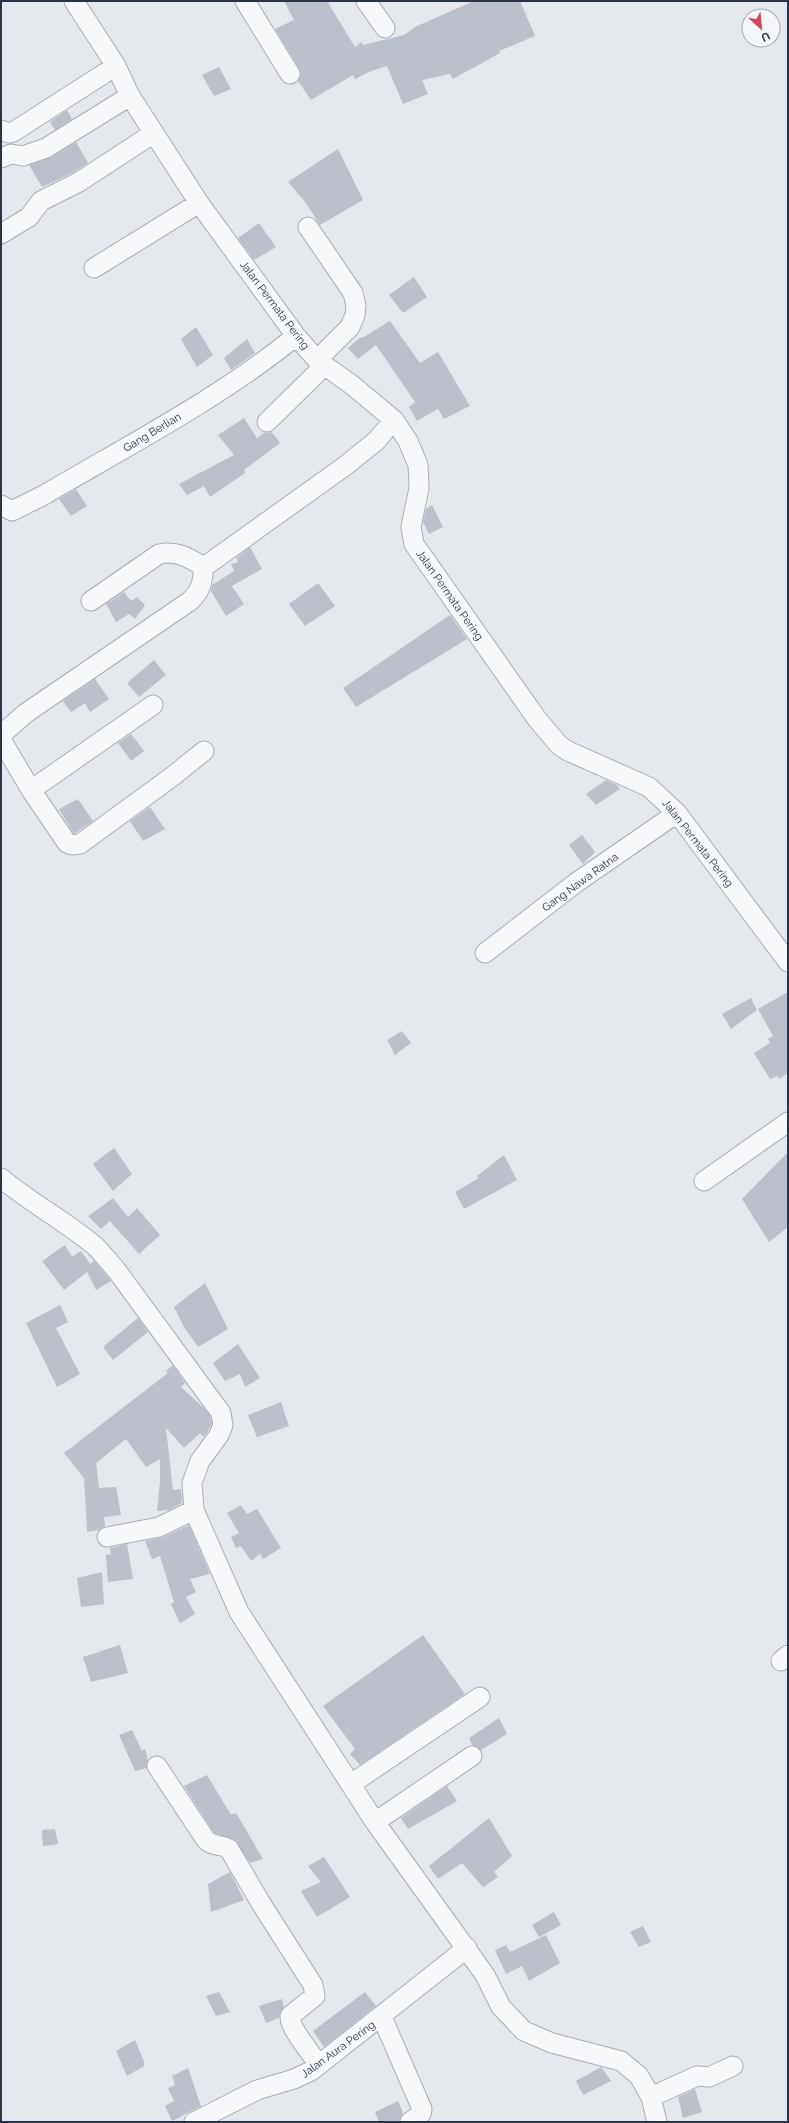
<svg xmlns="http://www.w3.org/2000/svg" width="789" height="2123" font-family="Raleway,sans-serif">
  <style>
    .building { fill: #bbc0ca }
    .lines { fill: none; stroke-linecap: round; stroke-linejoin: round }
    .minor-casing { stroke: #a9aeb7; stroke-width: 21 }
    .minor { stroke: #f7f8fa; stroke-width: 19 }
    .labels { text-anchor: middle; stroke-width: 3.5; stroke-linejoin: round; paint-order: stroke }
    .street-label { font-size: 11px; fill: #2b3445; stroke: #f4f6f9 }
  </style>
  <rect width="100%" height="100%" fill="#e4e7ec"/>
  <path class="building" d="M 284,1 L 327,1 L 355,47 L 361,42 L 363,45 L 404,35 L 417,26 L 474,1 L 520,1 L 535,36 L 499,51 L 500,53 L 453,79 L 450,74 L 422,80 L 428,94 L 403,104 L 387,66 L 371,71 L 355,79 L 353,75 L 311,100 L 298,81 L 301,74 L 299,68 L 275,29 L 294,20 Z
    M 219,67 L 231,89 L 214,96 L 202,75 Z
    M 67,110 L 72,119 L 55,130 L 50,122 Z
    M 76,142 L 88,163 L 74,172 L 42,187 L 29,165 L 52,157 Z
    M 338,149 L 363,200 L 320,225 L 306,203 L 288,182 Z
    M 259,223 L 276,247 L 254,260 L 238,238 Z
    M 414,277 L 427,297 L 403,313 L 389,295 Z
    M 390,321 L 420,363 L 438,352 L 470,406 L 444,419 L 438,409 L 417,421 L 409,407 L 415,402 L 376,345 L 358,359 L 348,348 L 361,337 L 362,338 Z
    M 196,327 L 213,355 L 197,367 L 181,339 Z
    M 247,339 L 255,353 L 231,370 L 224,358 Z
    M 244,418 L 257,438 L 264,433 L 272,432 L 280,443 L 244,470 L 245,473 L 210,497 L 204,486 L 187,495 L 179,484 L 234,455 L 218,435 Z
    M 76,489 L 87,506 L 71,516 L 59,499 Z
    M 432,505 L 443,527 L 429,534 L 423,522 L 426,509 Z
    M 250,547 L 262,569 L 232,586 L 244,604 L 226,616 L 211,591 L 212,585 L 234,571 L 231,564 L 238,562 L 236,558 Z
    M 318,583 L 335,606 L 305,626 L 289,604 Z
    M 124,592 L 131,601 L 137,597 L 145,605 L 135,619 L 129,614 L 116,622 L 106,604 Z
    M 450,615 L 467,639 L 356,707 L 343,688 Z
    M 154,660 L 166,675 L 139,697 L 127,683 Z
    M 95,679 L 109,699 L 90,712 L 85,703 L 71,712 L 63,701 Z
    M 131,734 L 144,751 L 131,761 L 118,743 Z
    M 606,780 L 617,785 L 620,789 L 596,805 L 586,794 Z
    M 78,799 L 93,821 L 74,834 L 59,809 Z
    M 150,807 L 165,829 L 143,841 L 130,821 Z
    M 582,835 L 595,852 L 583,864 L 569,845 Z
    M 788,992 L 788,1073 L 779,1079 L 778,1076 L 770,1079 L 754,1053 L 770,1043 L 768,1039 L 773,1036 L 758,1009 Z
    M 751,998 L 757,1010 L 731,1029 L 722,1014 Z
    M 402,1031 L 411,1043 L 395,1055 L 387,1040 Z
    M 114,1148 L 132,1174 L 113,1191 L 93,1164 Z
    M 788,1152 L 788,1227 L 769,1242 L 742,1199 Z
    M 504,1155 L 517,1180 L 464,1209 L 455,1192 L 479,1178 L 477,1176 Z
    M 113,1198 L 128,1217 L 137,1208 L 160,1235 L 139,1254 L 110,1221 L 101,1229 L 88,1216 Z
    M 65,1245 L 72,1257 L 81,1251 L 90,1264 L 94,1261 L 111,1281 L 96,1290 L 87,1272 L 64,1290 L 42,1261 Z
    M 205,1283 L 228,1329 L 198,1347 L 184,1327 L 174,1307 Z
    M 60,1305 L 68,1322 L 56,1328 L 80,1374 L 57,1387 L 26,1323 Z
    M 138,1318 L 148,1332 L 113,1360 L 103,1347 Z
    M 238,1344 L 260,1378 L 245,1387 L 240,1374 L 225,1381 L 213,1363 Z
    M 173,1365 L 185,1383 L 181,1387 L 204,1408 L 211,1417 L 212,1424 L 204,1437 L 200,1433 L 184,1448 L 166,1428 L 173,1490 L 181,1489 L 182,1503 L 169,1510 L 157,1511 L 160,1481 L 160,1459 L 146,1467 L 126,1439 L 96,1463 L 99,1488 L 116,1487 L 121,1515 L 104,1517 L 105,1526 L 99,1530 L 87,1532 L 84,1478 L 64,1453 L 168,1373 L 166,1371 Z
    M 281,1402 L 289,1426 L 257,1437 L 248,1415 Z
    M 241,1505 L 247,1514 L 257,1509 L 281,1548 L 263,1559 L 260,1554 L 251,1561 L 241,1546 L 236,1548 L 231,1537 L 239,1533 L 227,1513 Z
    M 189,1525 L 210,1574 L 190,1579 L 196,1592 L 186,1597 L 195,1614 L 180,1623 L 171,1604 L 174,1602 L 160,1556 L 152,1559 L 145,1541 L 164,1537 Z
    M 127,1544 L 133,1579 L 108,1582 L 106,1555 L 111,1554 L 110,1548 Z
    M 102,1572 L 104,1604 L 81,1607 L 77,1578 Z
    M 423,1635 L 465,1694 L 360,1765 L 350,1754 L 355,1749 L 323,1706 Z
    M 120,1645 L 128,1673 L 91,1682 L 83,1657 Z
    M 499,1718 L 507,1734 L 481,1750 L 472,1745 L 469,1738 Z
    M 132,1730 L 142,1751 L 145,1749 L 148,1760 L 147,1768 L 135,1771 L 119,1735 Z
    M 207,1775 L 231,1815 L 236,1813 L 263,1859 L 250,1863 L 235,1840 L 214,1833 L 184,1786 Z
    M 447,1786 L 457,1801 L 408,1829 L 401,1818 Z
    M 489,1818 L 512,1856 L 494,1872 L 498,1877 L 483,1887 L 462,1863 L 438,1879 L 429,1866 Z
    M 55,1829 L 58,1844 L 43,1846 L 42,1830 Z
    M 324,1857 L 350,1897 L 317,1917 L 301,1891 L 321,1882 L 308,1866 Z
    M 230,1872 L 244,1900 L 211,1912 L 208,1884 Z
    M 554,1912 L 561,1925 L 539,1937 L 532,1925 Z
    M 643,1926 L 651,1942 L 639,1947 L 630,1932 Z
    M 546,1935 L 560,1963 L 529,1981 L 522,1966 L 506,1974 L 495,1950 L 506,1945 L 510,1952 Z
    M 219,1992 L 230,2012 L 216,2016 L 206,1996 Z
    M 365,1992 L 376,2006 L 324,2047 L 313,2031 Z
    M 282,1999 L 284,2007 L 280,2012 L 279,2018 L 266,2023 L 259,2006 Z
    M 135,2040 L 144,2061 L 144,2066 L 127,2076 L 116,2051 Z
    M 601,2067 L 611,2081 L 583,2095 L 576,2081 Z
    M 188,2068 L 201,2106 L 172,2121 L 165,2106 L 174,2101 L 168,2088 L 175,2085 L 172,2076 Z
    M 695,2089 L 702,2112 L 683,2118 L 678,2097 Z
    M 398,2101 L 403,2113 L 399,2122 L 379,2122 L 375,2112 Z"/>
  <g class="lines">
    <defs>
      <path id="minor" d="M 74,1 L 116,66 L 130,96 L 199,203 L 296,336 L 317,360 L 352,385 L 394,420 L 408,441 L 418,465 L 419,488 L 411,527 L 414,544 L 537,719 L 559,745 L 568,751 L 649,787 L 677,813 L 788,962
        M 245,1 L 290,74
        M 366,1 L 385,28
        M 1,130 L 9,133 L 13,132 L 116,66
        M 1,158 L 11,154 L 23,156 L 46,148 L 130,96
        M 308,227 L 353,293 L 356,306 L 355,315 L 350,327 L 317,360
        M 1,234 L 29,217 L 41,201 L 79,182 L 154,133
        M 94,268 L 199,203
        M 267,422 L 325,365
        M 1,505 L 12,511 L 44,495 C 129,445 220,398 296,336
        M 91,601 L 159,554 C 177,550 189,558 204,567
        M 153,705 L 31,790 L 2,741 L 3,733 L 26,713 L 190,601 C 202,589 202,583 204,567 L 345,466 L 376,441 L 394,420
        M 31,790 L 67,843 L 72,845 L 80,844 L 173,776 L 204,751
        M 485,953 L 577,882 L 677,813
        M 1,1178 C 31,1203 65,1221 95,1246 C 103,1254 110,1263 117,1271 L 221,1413 L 223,1425 L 219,1435 L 200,1461 L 192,1483 L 194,1510 L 239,1612 L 375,1822 L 485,1975 L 501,2007 L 524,2031 L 552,2043 L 621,2061 L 639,2076 L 651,2097 L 657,2122
        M 704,1181 L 788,1122
        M 107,1537 L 159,1527 L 194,1510
        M 781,1661 L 788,1655
        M 157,1766 L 206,1840 C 213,1847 222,1844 229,1849 L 262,1905 L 313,1985 L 315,1996 L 290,2016 C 289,2028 312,2054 319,2065
        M 351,1784 L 480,1697
        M 375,1822 L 472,1756
        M 382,2017 L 422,2109 L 421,2114 L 410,2122
        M 651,2097 L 697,2076 L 709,2077 L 733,2066
        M 194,2122 L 257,2090 L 294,2079 L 311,2071 L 467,1948"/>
    </defs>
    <use href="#minor" class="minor-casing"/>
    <use href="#minor" class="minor"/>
  </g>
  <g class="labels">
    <g class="street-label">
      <text transform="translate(275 305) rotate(53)" y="4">Jalan Permata Pering</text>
      <text transform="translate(152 432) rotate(-31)" y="4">Gang Berlian</text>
      <text transform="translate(450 595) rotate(55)" y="4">Jalan Permata Pering</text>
      <text transform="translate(698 843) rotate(52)" y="4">Jalan Permata Pering</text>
      <text transform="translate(580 882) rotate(-36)" y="4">Gang Nawa Ratna</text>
      <text transform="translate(338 2049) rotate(-36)" y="4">Jalan Aura Pering</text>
    </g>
  </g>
  <rect width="789" height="2123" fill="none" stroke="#2b3445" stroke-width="4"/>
  <g transform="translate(761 28) rotate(153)"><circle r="19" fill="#f4f6f9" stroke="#a4a8b1"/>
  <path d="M0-3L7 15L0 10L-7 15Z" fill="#d1495b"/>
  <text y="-6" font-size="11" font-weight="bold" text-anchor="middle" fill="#2b3445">U</text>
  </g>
</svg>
